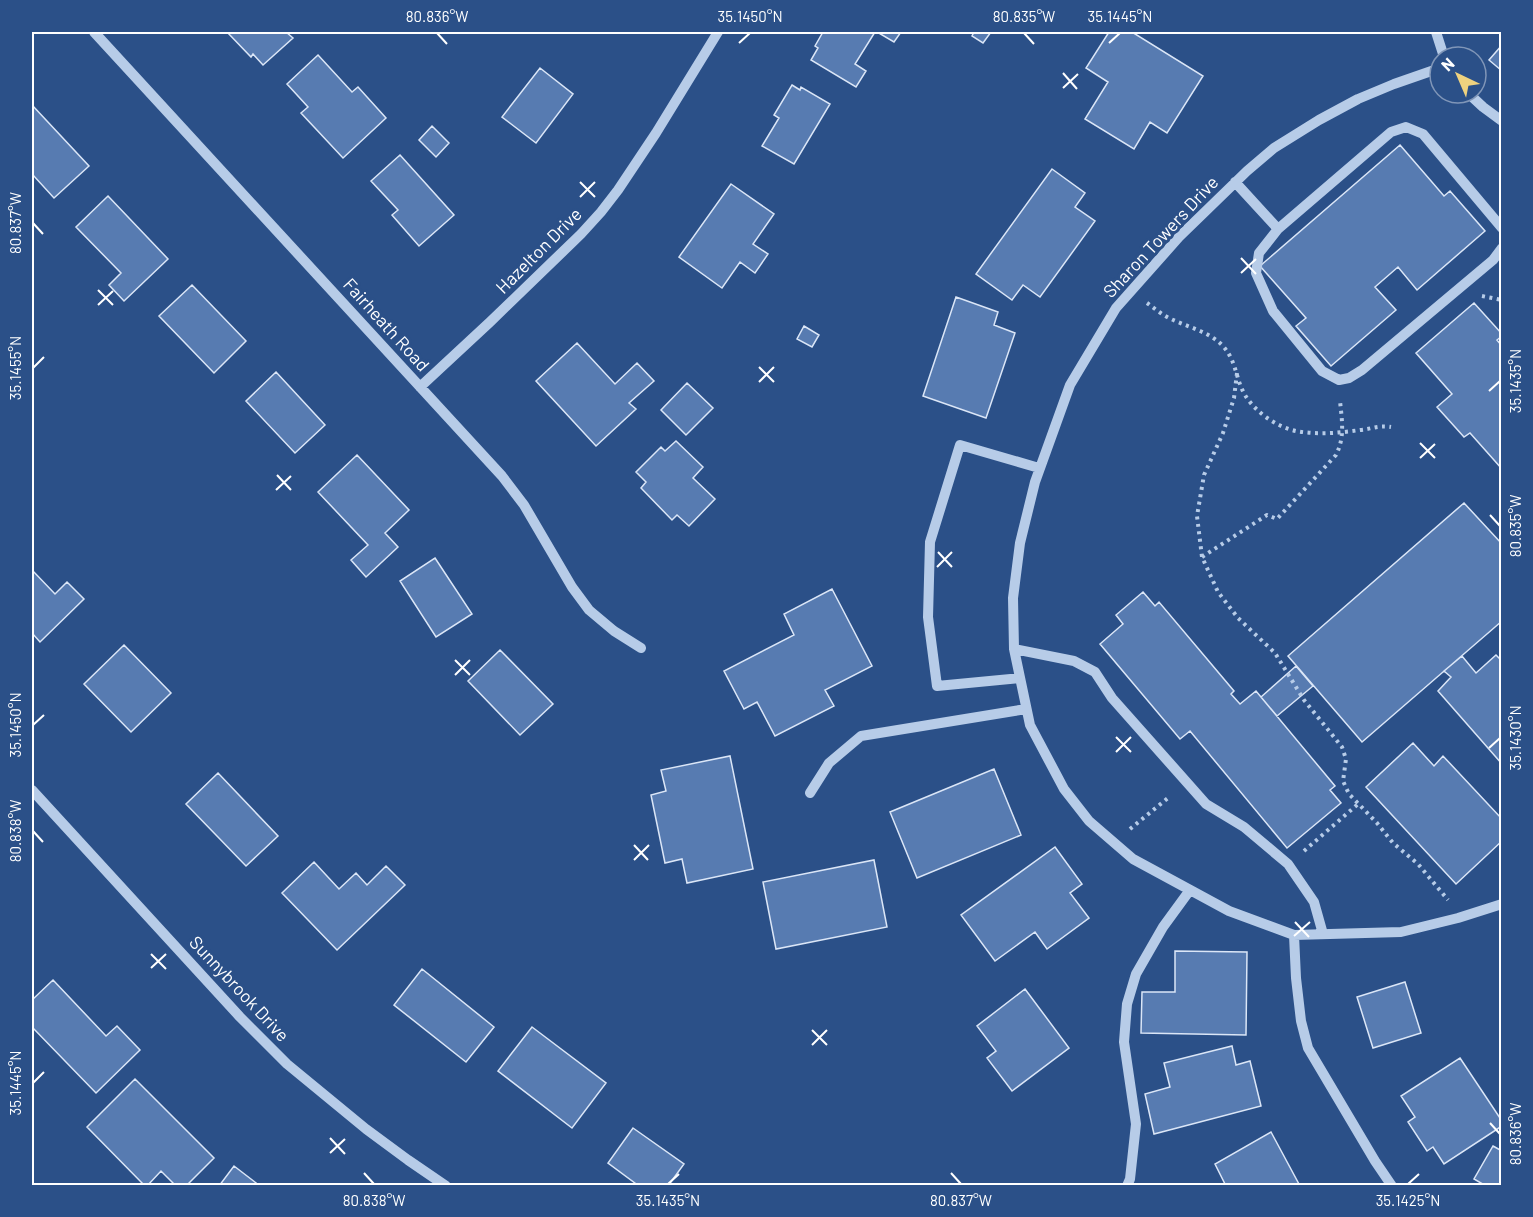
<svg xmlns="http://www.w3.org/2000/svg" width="1533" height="1217" font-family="Barlow,sans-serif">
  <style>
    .building { fill: #577bb1; stroke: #dbe6f7; stroke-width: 1.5 }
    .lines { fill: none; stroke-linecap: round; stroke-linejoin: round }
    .path { stroke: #b7cce8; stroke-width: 4; stroke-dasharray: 3 4.5; stroke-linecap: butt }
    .minor { stroke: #b7cce8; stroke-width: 10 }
    .ticks { fill: none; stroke: #fff; stroke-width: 2 }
    .labels { text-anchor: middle; stroke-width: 6; stroke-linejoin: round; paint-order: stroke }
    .street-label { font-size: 18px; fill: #fff; stroke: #2b5088 }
    .neatline { fill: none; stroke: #fff; stroke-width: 2 }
    .ticks-label { font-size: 15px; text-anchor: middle; fill: #fff }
  </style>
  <rect width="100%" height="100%" fill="#2b5088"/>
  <path class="building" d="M 227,32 L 286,32 L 293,38 L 263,65 L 253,54 L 251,57 Z
    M 823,32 L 875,32 L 855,64 L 866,71 L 856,87 L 811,60 L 818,48 L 815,46 Z
    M 877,32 L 901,32 L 894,42 Z
    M 974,32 L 991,32 L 983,43 L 972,36 Z
    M 1109,32 L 1132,32 L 1203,76 L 1167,133 L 1150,122 L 1134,149 L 1085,119 L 1108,82 L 1086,68 Z
    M 1502,45 L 1502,71 L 1489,60 Z
    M 318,55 L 352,92 L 358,87 L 386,118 L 343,158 L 301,113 L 308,107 L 287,84 Z
    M 540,68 L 573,94 L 536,143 L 502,117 Z
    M 792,85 L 800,90 L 801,87 L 830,104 L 794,164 L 762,146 L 779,118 L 774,115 Z
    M 32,105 L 89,166 L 54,198 L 33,175 L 32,176 Z
    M 432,126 L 449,143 L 436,157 L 419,140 Z
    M 1400,145 L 1444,196 L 1450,191 L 1485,231 L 1417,290 L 1398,267 L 1375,287 L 1396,310 L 1331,366 L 1296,326 L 1306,318 L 1260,266 Z
    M 400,155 L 454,215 L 419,246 L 392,215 L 398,210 L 371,181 Z
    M 1052,169 L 1085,193 L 1075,207 L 1095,221 L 1040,297 L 1023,285 L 1012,300 L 976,274 Z
    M 731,184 L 774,214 L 753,244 L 768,254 L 755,273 L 740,262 L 722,288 L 679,257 Z
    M 108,196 L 168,259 L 124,301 L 109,285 L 121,273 L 76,227 Z
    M 192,285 L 246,341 L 214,373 L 159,316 Z
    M 956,297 L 998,312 L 994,325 L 1015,333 L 986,418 L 923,396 Z
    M 1474,303 L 1502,334 L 1502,336 L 1497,340 L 1502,346 L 1502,469 L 1470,433 L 1464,437 L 1437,407 L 1452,394 L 1416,353 Z
    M 804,326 L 819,335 L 812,347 L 797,339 Z
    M 577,343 L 615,384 L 637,363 L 654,381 L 629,403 L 636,409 L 596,446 L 536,381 Z
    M 276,372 L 325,425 L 295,453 L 246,401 Z
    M 687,383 L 713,408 L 686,435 L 661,410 Z
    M 676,441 L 703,467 L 693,478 L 715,499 L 689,526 L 677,515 L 672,520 L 641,488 L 646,482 L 636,472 L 661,447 L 665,451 Z
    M 357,455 L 409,510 L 385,533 L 398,547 L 366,577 L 351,560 L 368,545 L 318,492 Z
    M 1464,503 L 1502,544 L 1502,621 L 1362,742 L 1288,656 Z
    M 435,558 L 472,614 L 436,637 L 400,581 Z
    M 32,570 L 55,594 L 67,582 L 84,599 L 40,642 L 32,633 Z
    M 832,589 L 872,666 L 825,690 L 834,706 L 775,736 L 757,702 L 744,709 L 724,671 L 794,635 L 784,614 Z
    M 1143,592 L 1155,606 L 1159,602 L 1234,691 L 1231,694 L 1240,704 L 1256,691 L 1335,786 L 1330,790 L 1341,803 L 1287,848 L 1190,731 L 1180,739 L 1100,644 L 1123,624 L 1116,615 Z
    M 124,645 L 171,693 L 131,732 L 84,684 Z
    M 500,650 L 553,704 L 520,735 L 468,681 Z
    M 1496,655 L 1502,661 L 1502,764 L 1438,691 L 1451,677 L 1444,671 L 1462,656 L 1476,673 Z
    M 1296,666 L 1313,686 L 1277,716 L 1261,697 Z
    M 1413,743 L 1434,766 L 1443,756 L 1502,819 L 1502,841 L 1456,884 L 1366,787 Z
    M 730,756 L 753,869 L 687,883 L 682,859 L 665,863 L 651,795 L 666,791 L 661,770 Z
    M 994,769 L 1021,835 L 917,878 L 890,812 Z
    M 218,773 L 278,836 L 246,866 L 186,804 Z
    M 1055,847 L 1082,884 L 1070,893 L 1089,918 L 1047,949 L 1035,932 L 995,961 L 961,915 Z
    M 874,860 L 887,927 L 776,949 L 763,882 Z
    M 314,862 L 339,889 L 356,873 L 367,885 L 386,866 L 405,885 L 337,950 L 282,893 Z
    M 1175,951 L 1247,952 L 1246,1035 L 1141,1033 L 1142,992 L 1175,992 Z
    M 422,969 L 494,1027 L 466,1062 L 394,1005 Z
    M 53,980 L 106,1036 L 117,1026 L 140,1050 L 96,1093 L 32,1027 L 32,1000 Z
    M 1405,982 L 1421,1033 L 1373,1048 L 1357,997 Z
    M 1025,989 L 1069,1048 L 1012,1091 L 987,1058 L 996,1051 L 977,1026 Z
    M 532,1027 L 606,1083 L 572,1128 L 498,1071 Z
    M 1232,1046 L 1236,1065 L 1250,1061 L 1261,1106 L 1154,1134 L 1145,1094 L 1170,1087 L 1164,1063 Z
    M 1460,1058 L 1502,1121 L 1502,1126 L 1444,1164 L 1433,1147 L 1427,1151 L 1408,1122 L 1415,1117 L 1401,1096 Z
    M 135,1079 L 214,1158 L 186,1186 L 176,1186 L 161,1171 L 147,1186 L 145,1186 L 87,1127 Z
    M 633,1128 L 684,1164 L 668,1186 L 639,1186 L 608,1163 Z
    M 1271,1132 L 1300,1186 L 1226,1186 L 1215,1164 Z
    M 1493,1146 L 1502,1151 L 1502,1186 L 1486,1186 L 1474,1179 Z
    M 234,1166 L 260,1186 L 219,1186 Z"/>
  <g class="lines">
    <path class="path" d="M 1482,296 L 1502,300
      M 1147,303 C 1154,308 1161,314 1169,318 C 1187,327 1208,331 1222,345 C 1237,361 1235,378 1245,395 C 1255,412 1277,427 1296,431 C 1317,435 1339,433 1360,430 C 1372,429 1378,425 1391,427
      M 1237,373 L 1234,398 L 1223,433 L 1204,475 L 1197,516 L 1202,557 L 1218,592 L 1238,618 L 1275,653 L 1304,700 L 1342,747 L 1346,759 L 1343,781 L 1349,794 L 1377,823 L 1393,843 L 1418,864 L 1448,900
      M 1202,557 L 1267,515 L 1277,519 L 1336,455 C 1345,437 1342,421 1340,401
      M 1130,829 L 1168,798
      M 1304,851 L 1358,804"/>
    <path class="minor" d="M 94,32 L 502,476 L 524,505 L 572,587 L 589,610 L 614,631 L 641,648
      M 1436,32 L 1444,57
      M 1440,68 L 1394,84 L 1358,99 L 1319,120 L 1274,148 L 1247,171 L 1179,237 L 1116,308 L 1070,385 L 1035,482 L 1020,543 L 1013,598 L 1014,649 L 1030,725 L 1064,789 L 1089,821 L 1133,859 L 1229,911 L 1294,935 L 1401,932 L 1458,918 L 1502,904
      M 1468,93 L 1483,107 L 1502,121
      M 1235,182 L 1278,229
      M 1502,228 L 1423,134 L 1406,127 L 1391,132 L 1278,229 L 1259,253 L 1256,273 L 1273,311 L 1322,371 L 1339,380 L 1349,378 L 1362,370 L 1493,260 L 1502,248
      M 420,387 L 490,322 L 581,234 L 601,212 L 618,190 L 656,133 L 718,32
      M 1014,649 L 1074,661 L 1095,672 L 1112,698 L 1206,804 L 1244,827 L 1288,864 L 1314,902 L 1323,934
      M 1020,678 L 937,686 L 928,617 L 930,542 L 960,445 L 1039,468
      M 32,790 L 240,1017 L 287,1064 L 366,1129 L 408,1160 L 446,1186
      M 810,793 L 829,763 L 861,736 L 1026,709
      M 1294,935 L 1296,978 L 1301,1021 L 1308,1048 L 1375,1161 L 1392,1186
      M 1127,1186 L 1130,1179 L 1136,1124 L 1124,1042 L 1127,1004 L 1136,974 L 1163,927 L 1190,890"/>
  </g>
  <path class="ticks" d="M 437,33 L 447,44M 1024,33 L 1034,44M 739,43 L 750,33M 1109,43 L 1120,33M 1063,73 L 1077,89M 1063,88 L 1078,74M 580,182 L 595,197M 580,197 L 595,182M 33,223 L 43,234M 1241,258 L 1256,274M 1241,273 L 1256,259M 98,290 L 113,305M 98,305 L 113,291M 759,367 L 774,382M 33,368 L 44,357M 759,382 L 774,367M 1489,391 L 1500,381M 1420,443 L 1435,458M 1420,458 L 1435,444M 277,475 L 291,490M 276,490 L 291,476M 1490,515 L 1500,526M 938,552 L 952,567M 937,567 L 952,552M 455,660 L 470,675M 455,675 L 470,660M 33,725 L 44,715M 1116,737 L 1131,752M 1489,748 L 1500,738M 1116,752 L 1131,737M 33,831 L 43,842M 634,845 L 648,860M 634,860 L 649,845M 1295,922 L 1309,937M 1294,936 L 1310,922M 151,954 L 166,969M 151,968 L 166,954M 812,1030 L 827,1045M 812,1045 L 827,1030M 33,1083 L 44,1072M 1490,1123 L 1500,1134M 330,1138 L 345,1154M 330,1153 L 345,1139M 364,1173 L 374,1184M 951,1173 L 961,1184M 668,1184 L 679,1174M 1408,1184 L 1419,1174"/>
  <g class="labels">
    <g class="street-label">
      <text transform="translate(1161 237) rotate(-47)" y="6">Sharon Towers Drive</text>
      <text transform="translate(539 251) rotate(-45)" y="6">Hazelton Drive</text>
      <text transform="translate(386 325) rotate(48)" y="6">Fairheath Road</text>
      <text transform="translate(239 989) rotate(47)" y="6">Sunnybrook Drive</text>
    </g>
  </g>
  <rect width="1533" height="1217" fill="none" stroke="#2b5088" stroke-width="66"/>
  <g transform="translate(1458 75) rotate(316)"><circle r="28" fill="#2b5088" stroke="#8096b8" stroke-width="1.5"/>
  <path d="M0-4.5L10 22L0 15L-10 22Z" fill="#eed27f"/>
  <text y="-9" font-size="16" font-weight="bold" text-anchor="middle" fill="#ffffff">N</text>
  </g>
  <rect x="33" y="33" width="1467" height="1151" class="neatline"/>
  <g class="ticks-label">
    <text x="437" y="22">80.836°W</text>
    <text x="750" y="22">35.1450°N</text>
    <text x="1024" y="22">80.835°W</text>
    <text x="1120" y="22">35.1445°N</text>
    <text transform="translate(16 223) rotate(-90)" y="5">80.837°W</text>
    <text transform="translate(16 368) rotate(-90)" y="5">35.1455°N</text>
    <text transform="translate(1516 381) rotate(-90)" y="5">35.1435°N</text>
    <text transform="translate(1516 526) rotate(-90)" y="5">80.835°W</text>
    <text transform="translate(16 725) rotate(-90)" y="5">35.1450°N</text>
    <text transform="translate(1516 738) rotate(-90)" y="5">35.1430°N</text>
    <text transform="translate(16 831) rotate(-90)" y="5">80.838°W</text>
    <text transform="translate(16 1083) rotate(-90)" y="5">35.1445°N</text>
    <text transform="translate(1516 1134) rotate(-90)" y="5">80.836°W</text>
    <text x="374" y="1206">80.838°W</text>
    <text x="668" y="1206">35.1435°N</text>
    <text x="961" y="1206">80.837°W</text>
    <text x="1408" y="1206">35.1425°N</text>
  </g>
</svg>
